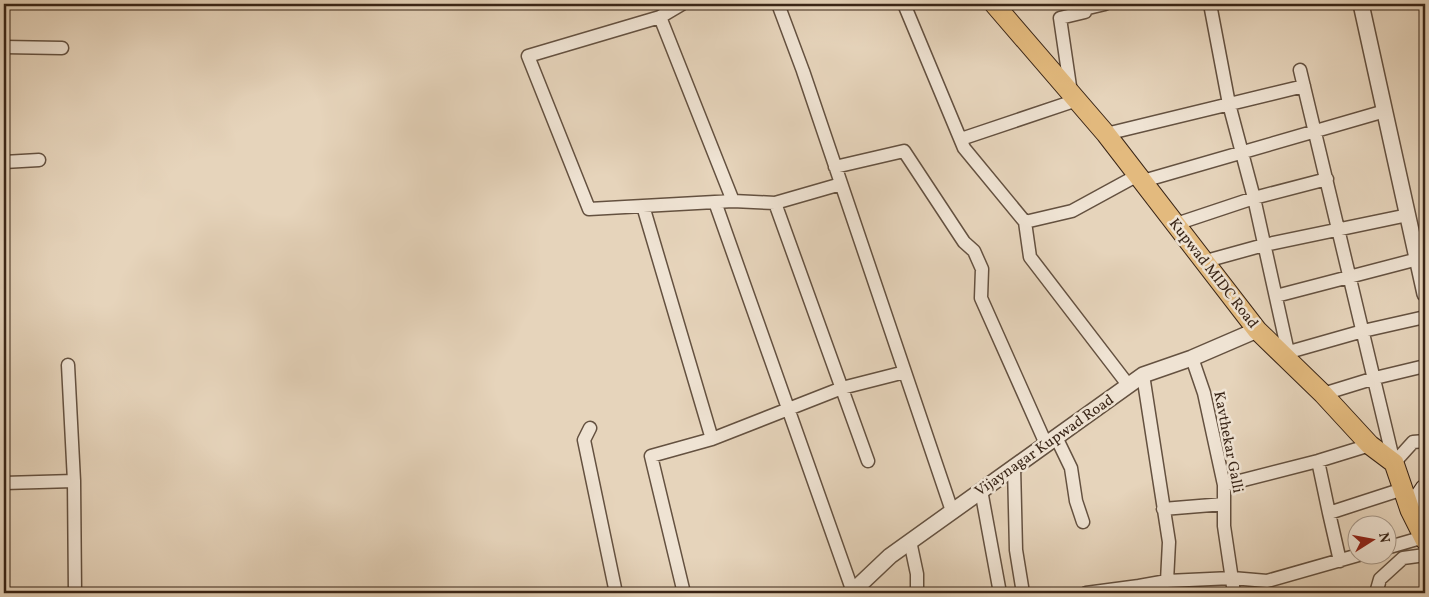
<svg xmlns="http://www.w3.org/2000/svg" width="1429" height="597" font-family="Vollkorn,serif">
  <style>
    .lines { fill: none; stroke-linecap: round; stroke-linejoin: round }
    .minor-casing { stroke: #645140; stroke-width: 15 }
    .tertiary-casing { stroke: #645140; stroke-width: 18 }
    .secondary-casing { stroke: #392517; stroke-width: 20 }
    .primary-casing { stroke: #392517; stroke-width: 21 }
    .minor { stroke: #efe3d3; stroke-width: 12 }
    .tertiary { stroke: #efe3d3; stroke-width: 15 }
    .secondary { stroke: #efe3d3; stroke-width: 18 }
    .primary { stroke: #e3ba7e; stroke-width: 19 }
    .labels { text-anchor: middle; stroke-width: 5; stroke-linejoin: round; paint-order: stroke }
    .street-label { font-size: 15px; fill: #392517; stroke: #efe3d3 }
  </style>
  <rect width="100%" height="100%" fill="#e6d4bb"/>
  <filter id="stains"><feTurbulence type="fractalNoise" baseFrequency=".004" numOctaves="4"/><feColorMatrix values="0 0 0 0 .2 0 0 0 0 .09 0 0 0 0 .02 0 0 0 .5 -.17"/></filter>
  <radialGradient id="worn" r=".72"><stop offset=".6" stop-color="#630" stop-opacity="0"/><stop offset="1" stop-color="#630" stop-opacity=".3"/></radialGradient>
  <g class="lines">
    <defs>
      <path id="minor" d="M 682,4 L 660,17 L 733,201 L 775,203
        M 778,4 L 803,71 L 952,511
        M 904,4 L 964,148 L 1025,222
        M 1210,4 L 1229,104 L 1254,198 L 1288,352
        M 1084,9 L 1105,4
        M 660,17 L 528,56 L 589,209 L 733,201
        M 4,47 L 62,48
        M 1300,70 L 1394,463
        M 1071,93 L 1060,18 L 1085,12 L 1082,4
        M 1106,134 L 1304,86
        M 961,139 L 1077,100
        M 4,162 L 39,160
        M 835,167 L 904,151 L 964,242 L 974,251 L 982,269 L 981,298 L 1046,444
        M 1143,181 L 1385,111
        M 841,184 L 775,203 L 868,461
        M 715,202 L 853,592
        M 643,206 L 712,439
        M 1176,224 L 1254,198 L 1327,179
        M 1206,261 L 1264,245 L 1408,215
        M 1276,296 L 1418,259
        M 1282,354 L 1363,331 L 1425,317
        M 1192,358 L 1204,393 L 1224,485 L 1224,526 L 1234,593
        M 68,365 L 74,481
        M 1129,386 L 1030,257 L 1025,222 L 1072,211 L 1138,175
        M 1323,394 L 1375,378 L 1425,366
        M 590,428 L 584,440 L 616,593
        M 1056,437 L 1071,468 L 1076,501 L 1083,522
        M 1318,461 L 1329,513 L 1403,489
        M 1394,463 L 1413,442 L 1425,441
        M 1014,466 L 1016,550 L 1023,593
        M 4,483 L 74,481 L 75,593
        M 1224,485 L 1318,461 L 1370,445
        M 981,490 L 1000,593
        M 1163,509 L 1224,504
        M 1329,513 L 1340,561
        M 910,541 L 917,574 L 917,593
        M 1386,548 L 1424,537
        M 1167,581 L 1232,578 L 1267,581 L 1362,554
        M 680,593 L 683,589 L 651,456 L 712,439 L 842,388 L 905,372
        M 1086,593 L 1139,586
        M 1135,593 L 1139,586 L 1167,581 L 1169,542 L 1143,375
        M 1376,593 L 1380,579 L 1403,558 L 1425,555"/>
      <path id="tertiary" d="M 1361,4 L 1425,294
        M 851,593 L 890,556 L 1143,375 L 1192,358 L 1257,330"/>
      <path id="secondary" d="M 1410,510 L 1425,488"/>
      <path id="primary" d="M 994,4 L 1106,134 L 1257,330 L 1323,394 L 1370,445 L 1394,463 L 1410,510 L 1425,540"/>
    </defs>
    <use href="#minor" class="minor-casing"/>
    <use href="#tertiary" class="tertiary-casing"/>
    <use href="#secondary" class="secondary-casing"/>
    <use href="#primary" class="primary-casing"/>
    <use href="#minor" class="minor"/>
    <use href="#tertiary" class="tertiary"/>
    <use href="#secondary" class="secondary"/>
    <use href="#primary" class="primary"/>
  </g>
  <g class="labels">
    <g class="street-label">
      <text transform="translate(1214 273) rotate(52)" y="5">Kupwad MIDC Road</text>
      <text transform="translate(1229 442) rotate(79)" y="5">Kavthekar Galli</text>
      <text transform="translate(1044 445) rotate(-35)" y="5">Vijaynagar Kupwad Road</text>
    </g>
  </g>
  <rect width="1429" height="597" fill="none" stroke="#e6d4bb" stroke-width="20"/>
  <rect x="5" y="5" width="1419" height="587" fill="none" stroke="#392517" stroke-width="2.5"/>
  <rect x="10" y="10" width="1409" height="577" fill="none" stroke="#392517"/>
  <g transform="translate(1372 540) rotate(79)"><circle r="24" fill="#efe3d3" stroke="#a69788"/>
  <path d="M0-4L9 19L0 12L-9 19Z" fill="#8f2418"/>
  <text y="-8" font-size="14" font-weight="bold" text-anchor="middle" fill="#392517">N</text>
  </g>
  <rect width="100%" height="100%" filter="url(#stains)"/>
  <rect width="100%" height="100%" fill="url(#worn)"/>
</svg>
